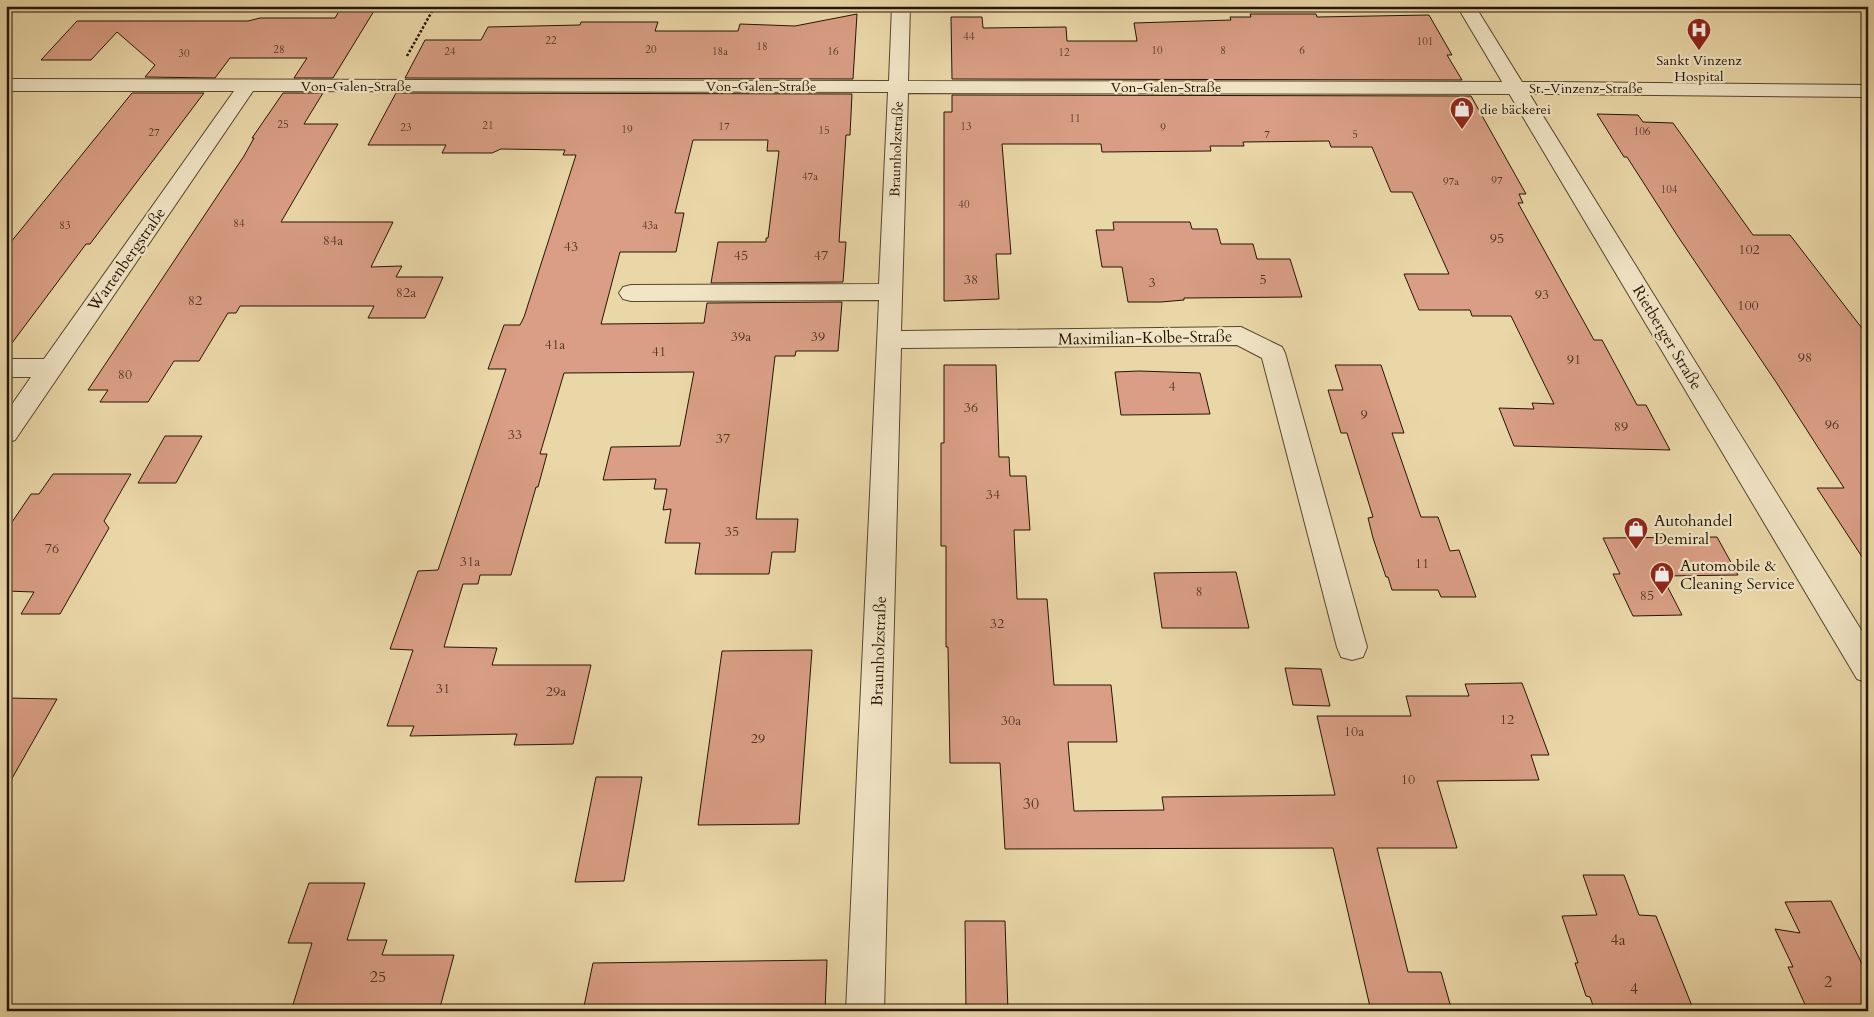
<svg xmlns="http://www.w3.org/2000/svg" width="1874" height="1017" font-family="Cardo,serif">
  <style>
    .building { fill: #d99e85; stroke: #251502 }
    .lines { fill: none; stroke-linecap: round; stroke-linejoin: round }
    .minor-casing { stroke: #56462c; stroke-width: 2 }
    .tertiary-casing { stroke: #56462c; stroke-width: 2 }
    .path { stroke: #251502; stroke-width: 2.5; stroke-dasharray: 2.5 2; stroke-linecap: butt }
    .minor { fill: #f1e5c6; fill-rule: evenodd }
    .tertiary { fill: #f1e5c6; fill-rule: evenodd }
    .labels { text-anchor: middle; stroke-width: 4.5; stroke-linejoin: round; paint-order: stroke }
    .far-number-label { font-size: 11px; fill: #523723 }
    .far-poi-label { font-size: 14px; fill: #251502; stroke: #f1e5c6 }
    .far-street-label { font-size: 14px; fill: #251502; stroke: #f1e5c6 }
    .number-label { font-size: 14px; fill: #523723 }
    .street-label { font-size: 16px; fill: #251502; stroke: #f1e5c6 }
    .poi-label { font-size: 16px; fill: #251502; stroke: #f1e5c6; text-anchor: start }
    .near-number-label { font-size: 16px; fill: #523723 }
  </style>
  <rect width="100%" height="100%" fill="#ead7a8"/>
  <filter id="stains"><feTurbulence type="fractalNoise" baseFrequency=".004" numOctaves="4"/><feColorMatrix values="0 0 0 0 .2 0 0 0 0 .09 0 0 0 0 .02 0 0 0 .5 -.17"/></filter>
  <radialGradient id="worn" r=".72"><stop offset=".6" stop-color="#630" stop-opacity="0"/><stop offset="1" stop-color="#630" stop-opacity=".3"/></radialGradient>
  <path class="building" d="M 342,6 L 377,6 L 333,78 L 294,78 L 307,58 L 230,58 L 215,78 L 145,77 L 155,65 L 117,32 L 91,60 L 41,60 L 77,21 L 248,21 L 260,18 L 335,18 Z
    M 857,14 L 853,79 L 405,78 L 425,40 L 481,40 L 488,27 L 580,25 L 581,22 L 658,22 L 655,31 L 738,31 L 740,24 L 795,26 Z
    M 1250,14 L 1316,14 L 1317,17 L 1429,15 L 1452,55 L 1447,55 L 1462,80 L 952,79 L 951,17 L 982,17 L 983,28 L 1066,27 L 1067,41 L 1137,41 L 1134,23 L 1231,20 L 1230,17 L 1251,17 Z
    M 132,93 L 204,93 L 90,244 L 86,244 L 6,351 L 6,248 Z
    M 283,93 L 323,93 L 304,124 L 338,124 L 281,222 L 393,222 L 371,267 L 402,266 L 396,277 L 443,277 L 425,318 L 368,318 L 374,306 L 240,306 L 236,313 L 228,313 L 199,361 L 174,361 L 148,402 L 100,402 L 108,390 L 88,390 L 244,156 L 254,138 L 252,138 Z
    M 396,93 L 852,94 L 850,135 L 846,135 L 839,242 L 846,242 L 843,282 L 711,283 L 718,242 L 766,242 L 766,238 L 768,238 L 779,151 L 767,151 L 768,140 L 693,140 L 675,213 L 684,213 L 676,252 L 620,252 L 601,324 L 704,323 L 707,303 L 842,302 L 838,351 L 796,351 L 795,356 L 775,356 L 756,519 L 798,519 L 795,552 L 772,552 L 769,574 L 695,574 L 700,543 L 665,543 L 671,509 L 663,510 L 667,489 L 654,489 L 656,479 L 603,480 L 611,447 L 680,446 L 694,372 L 564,373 L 540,454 L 547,454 L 538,487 L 536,487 L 511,575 L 480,575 L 478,584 L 463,584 L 444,647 L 497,648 L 492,665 L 591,665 L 573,744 L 514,745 L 517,734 L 410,736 L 414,726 L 387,726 L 413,650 L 390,649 L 418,571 L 438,570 L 506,369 L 488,369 L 504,325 L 520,325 L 524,317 L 576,155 L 563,155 L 565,150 L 501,149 L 492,153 L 442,153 L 446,145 L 368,145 Z
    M 952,95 L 1471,96 L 1526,194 L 1519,194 L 1523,203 L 1518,203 L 1594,340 L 1602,340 L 1637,405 L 1646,405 L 1670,450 L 1514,446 L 1499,408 L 1534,409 L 1532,403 L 1554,404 L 1511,316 L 1472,316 L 1470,310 L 1419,310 L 1404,274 L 1449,274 L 1412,192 L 1391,192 L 1372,147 L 1331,147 L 1329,141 L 1243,142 L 1244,146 L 1210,146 L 1211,151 L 1102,152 L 1101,144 L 1002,144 L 1011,254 L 996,254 L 999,299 L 944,301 L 944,112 L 952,112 Z
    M 1597,114 L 1638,115 L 1643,122 L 1673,123 L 1753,235 L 1790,235 L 1868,336 L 1868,566 L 1817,488 L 1844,488 L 1776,382 L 1677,235 L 1627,157 L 1624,157 Z
    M 1113,222 L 1190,222 L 1192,229 L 1217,229 L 1221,244 L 1253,244 L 1257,259 L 1290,259 L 1302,297 L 1184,298 L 1184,300 L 1161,302 L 1128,302 L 1122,267 L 1102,267 L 1096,230 L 1114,230 Z
    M 944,365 L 996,365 L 999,457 L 1009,457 L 1010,476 L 1026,476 L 1030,530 L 1014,530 L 1017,599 L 1047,599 L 1054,685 L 1111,685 L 1117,742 L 1068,742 L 1074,811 L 1164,810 L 1162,797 L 1335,795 L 1317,716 L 1411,716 L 1406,696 L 1469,696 L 1465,684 L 1522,683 L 1549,755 L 1531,755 L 1539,780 L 1437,781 L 1457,848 L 1377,848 L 1408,972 L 1441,972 L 1452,1011 L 1371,1011 L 1333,848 L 1005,849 L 1000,763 L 950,763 L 948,647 L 946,647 L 946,546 L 941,546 L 941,443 L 944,443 Z
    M 1335,365 L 1381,365 L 1404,433 L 1392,433 L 1421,517 L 1438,517 L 1450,551 L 1459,550 L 1476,597 L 1441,597 L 1438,590 L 1392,590 L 1388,577 L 1386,577 L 1373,538 L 1368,518 L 1373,517 L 1347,433 L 1341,433 L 1328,390 L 1343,390 Z
    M 1139,371 L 1200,373 L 1210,414 L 1121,415 L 1115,372 Z
    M 165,436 L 202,436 L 176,483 L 138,483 Z
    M 53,474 L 131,474 L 104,521 L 109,528 L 60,614 L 21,614 L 34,592 L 6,591 L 6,531 L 31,494 L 39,494 Z
    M 1717,537 L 1738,575 L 1662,576 L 1682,615 L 1633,616 L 1613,574 L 1620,574 L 1603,538 Z
    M 1236,572 L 1249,628 L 1162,628 L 1154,573 Z
    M 812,650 L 799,824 L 698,825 L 722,651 Z
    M 1285,668 L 1321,669 L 1330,706 L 1293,705 Z
    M 6,698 L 57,699 L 6,789 Z
    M 596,777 L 642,777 L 624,881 L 575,882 Z
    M 1583,875 L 1624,875 L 1639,915 L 1656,916 L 1694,1011 L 1595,1011 L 1590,997 L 1586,996 L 1575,963 L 1578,963 L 1562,916 L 1597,915 Z
    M 309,883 L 365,883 L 347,940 L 387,940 L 382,955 L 454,955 L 439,1011 L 291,1011 L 312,943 L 288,943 Z
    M 1831,901 L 1868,976 L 1868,1011 L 1808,1011 L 1788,967 L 1793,967 L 1775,929 L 1800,933 L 1785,902 Z
    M 965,921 L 1005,921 L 1008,1011 L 966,1011 Z
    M 827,960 L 825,1011 L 583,1011 L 593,963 Z"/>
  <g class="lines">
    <defs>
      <path id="minor" d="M 892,6 L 910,6 L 908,81 L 1555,82 L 1868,85 L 1868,97 L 1555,94 L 908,93 L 901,331 L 1241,327 L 1282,347 L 1285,353 L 1367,647 L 1363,657 L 1352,660 L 1341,657 L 1337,647 L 1262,358 L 1237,345 L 901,348 L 884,1011 L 846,1011 L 879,300 L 631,301 L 623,299 L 619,293 L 623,287 L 631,285 L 879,284 L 888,92 L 253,91 L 15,440 L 6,443 L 6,413 L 31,377 L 6,377 L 6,359 L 44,359 L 234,91 L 6,91 L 6,79 L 889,81 Z"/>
      <path id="tertiary" d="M 1457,6 L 1475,6 L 1868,641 L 1868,683 L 1857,679 Z"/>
    </defs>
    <use href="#minor" class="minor-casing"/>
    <use href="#tertiary" class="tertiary-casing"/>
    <path class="path" d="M 1666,6 L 1708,6
      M 407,56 L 435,6"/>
    <use href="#minor" class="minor"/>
    <use href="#tertiary" class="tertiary"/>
  </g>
  <defs>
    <symbol id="hospital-pin" viewBox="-11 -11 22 30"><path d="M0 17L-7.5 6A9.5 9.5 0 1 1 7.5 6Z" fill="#8f2418" stroke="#f1e5c6"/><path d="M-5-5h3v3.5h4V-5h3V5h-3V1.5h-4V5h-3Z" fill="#fff"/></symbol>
    <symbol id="shop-pin" viewBox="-11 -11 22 30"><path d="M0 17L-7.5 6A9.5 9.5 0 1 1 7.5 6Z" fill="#8f2418" stroke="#f1e5c6"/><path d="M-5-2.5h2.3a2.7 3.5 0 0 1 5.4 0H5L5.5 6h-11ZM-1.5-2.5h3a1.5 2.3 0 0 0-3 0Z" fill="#fff"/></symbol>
  </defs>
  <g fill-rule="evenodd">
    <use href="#hospital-pin" x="1685" y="16" width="28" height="38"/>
    <use href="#shop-pin" x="1448" y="95" width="28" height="38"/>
    <use href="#shop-pin" x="1622" y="515" width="28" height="38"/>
    <use href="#shop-pin" x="1648" y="560" width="28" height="38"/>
  </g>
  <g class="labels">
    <g class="far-number-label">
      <text x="969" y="40">44</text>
      <text x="551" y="44">22</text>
      <text x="1425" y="45">101</text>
      <text x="762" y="50">18</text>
      <text x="279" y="53">28</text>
      <text x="651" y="53">20</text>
      <text x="1157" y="54">10</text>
      <text x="1223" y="54">8</text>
      <text x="1302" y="54">6</text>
      <text x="450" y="55">24</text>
      <text x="720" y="55">18a</text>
      <text x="833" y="55">16</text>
      <text x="1064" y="56">12</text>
      <text x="184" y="57">30</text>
      <text x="1075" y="122">11</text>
      <text x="283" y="128">25</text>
      <text x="488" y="129">21</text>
      <text x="724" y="130">17</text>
      <text x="966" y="130">13</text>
      <text x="406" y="131">23</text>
      <text x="1163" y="131">9</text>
      <text x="627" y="133">19</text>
      <text x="824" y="134">15</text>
      <text x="1642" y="135">106</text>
      <text x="154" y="136">27</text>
      <text x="1267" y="138">7</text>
      <text x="1355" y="138">5</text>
      <text x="810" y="180">47a</text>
      <text x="1497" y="184">97</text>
      <text x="1451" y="185">97a</text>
      <text x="1669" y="193">104</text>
      <text x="964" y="208">40</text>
      <text x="239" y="227">84</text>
      <text x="65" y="229">83</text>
      <text x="650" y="229">43a</text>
    </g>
    <g class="far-poi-label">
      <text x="1699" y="65">Sankt Vinzenz<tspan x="1699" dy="16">Hospital</tspan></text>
      <text x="1480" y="114" text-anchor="start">die bäckerei</text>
    </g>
    <g class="far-street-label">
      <text x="356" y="91">Von-Galen-Straße</text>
      <text x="761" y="91">Von-Galen-Straße</text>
      <text x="1166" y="92">Von-Galen-Straße</text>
      <text x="1586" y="93">St.-Vinzenz-Straße</text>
      <text transform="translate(896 149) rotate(-88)" y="5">Braunholzstraße</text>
    </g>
    <g class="number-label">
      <text x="1497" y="243">95</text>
      <text x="333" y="245">84a</text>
      <text x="571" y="251">43</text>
      <text x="1749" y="254">102</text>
      <text x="741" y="260">45</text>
      <text x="821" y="260">47</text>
      <text x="971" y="284">38</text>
      <text x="1263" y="284">5</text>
      <text x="1152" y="287">3</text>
      <text x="406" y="297">82a</text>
      <text x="1542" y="299">93</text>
      <text x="195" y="305">82</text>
      <text x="1748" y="310">100</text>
      <text x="741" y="341">39a</text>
      <text x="818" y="341">39</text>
      <text x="555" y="349">41a</text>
      <text x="659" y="356">41</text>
      <text x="1805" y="362">98</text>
      <text x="1574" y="364">91</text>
      <text x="125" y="379">80</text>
      <text x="1172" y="391">4</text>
      <text x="971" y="412">36</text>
      <text x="1364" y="419">9</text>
      <text x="1832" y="429">96</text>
      <text x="1621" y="431">89</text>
      <text x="515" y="439">33</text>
      <text x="723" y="443">37</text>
      <text x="993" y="499">34</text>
      <text x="732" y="536">35</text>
      <text x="52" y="553">76</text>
      <text x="470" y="566">31a</text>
      <text x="1422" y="568">11</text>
      <text x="1199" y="596">8</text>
      <text x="1647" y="600">85</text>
      <text x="997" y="628">32</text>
      <text x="443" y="693">31</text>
      <text x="556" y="696">29a</text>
      <text x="1507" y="724">12</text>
      <text x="1011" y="725">30a</text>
      <text x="1354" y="736">10a</text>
      <text x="758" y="743">29</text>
      <text x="1408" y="784">10</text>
    </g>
    <g class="street-label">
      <text transform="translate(126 259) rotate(-55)" y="6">Wartenbergstraße</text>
      <text transform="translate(1145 337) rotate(-1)" y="6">Maximilian-Kolbe-Straße</text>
      <text transform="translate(1668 337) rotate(59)" y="6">Rietberger Straße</text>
      <text transform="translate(878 651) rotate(-88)" y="6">Braunholzstraße</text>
    </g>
    <g class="poi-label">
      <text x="1654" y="526">Autohandel<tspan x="1654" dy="18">Demiral</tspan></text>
      <text x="1680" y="571">Automobile &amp;<tspan x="1680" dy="18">Cleaning Service</tspan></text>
    </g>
    <g class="near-number-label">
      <text x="1031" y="809">30</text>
      <text x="1618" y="945">4a</text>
      <text x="378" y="982">25</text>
      <text x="1828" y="987">2</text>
      <text x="1634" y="994">4</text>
    </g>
  </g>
  <rect width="1874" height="1017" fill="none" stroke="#ead7a8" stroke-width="25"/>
  <rect x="8" y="8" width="1859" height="1002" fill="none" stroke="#251502" stroke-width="2.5"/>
  <rect x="12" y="12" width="1849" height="992" fill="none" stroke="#251502"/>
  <rect width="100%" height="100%" filter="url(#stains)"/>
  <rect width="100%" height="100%" fill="url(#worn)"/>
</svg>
